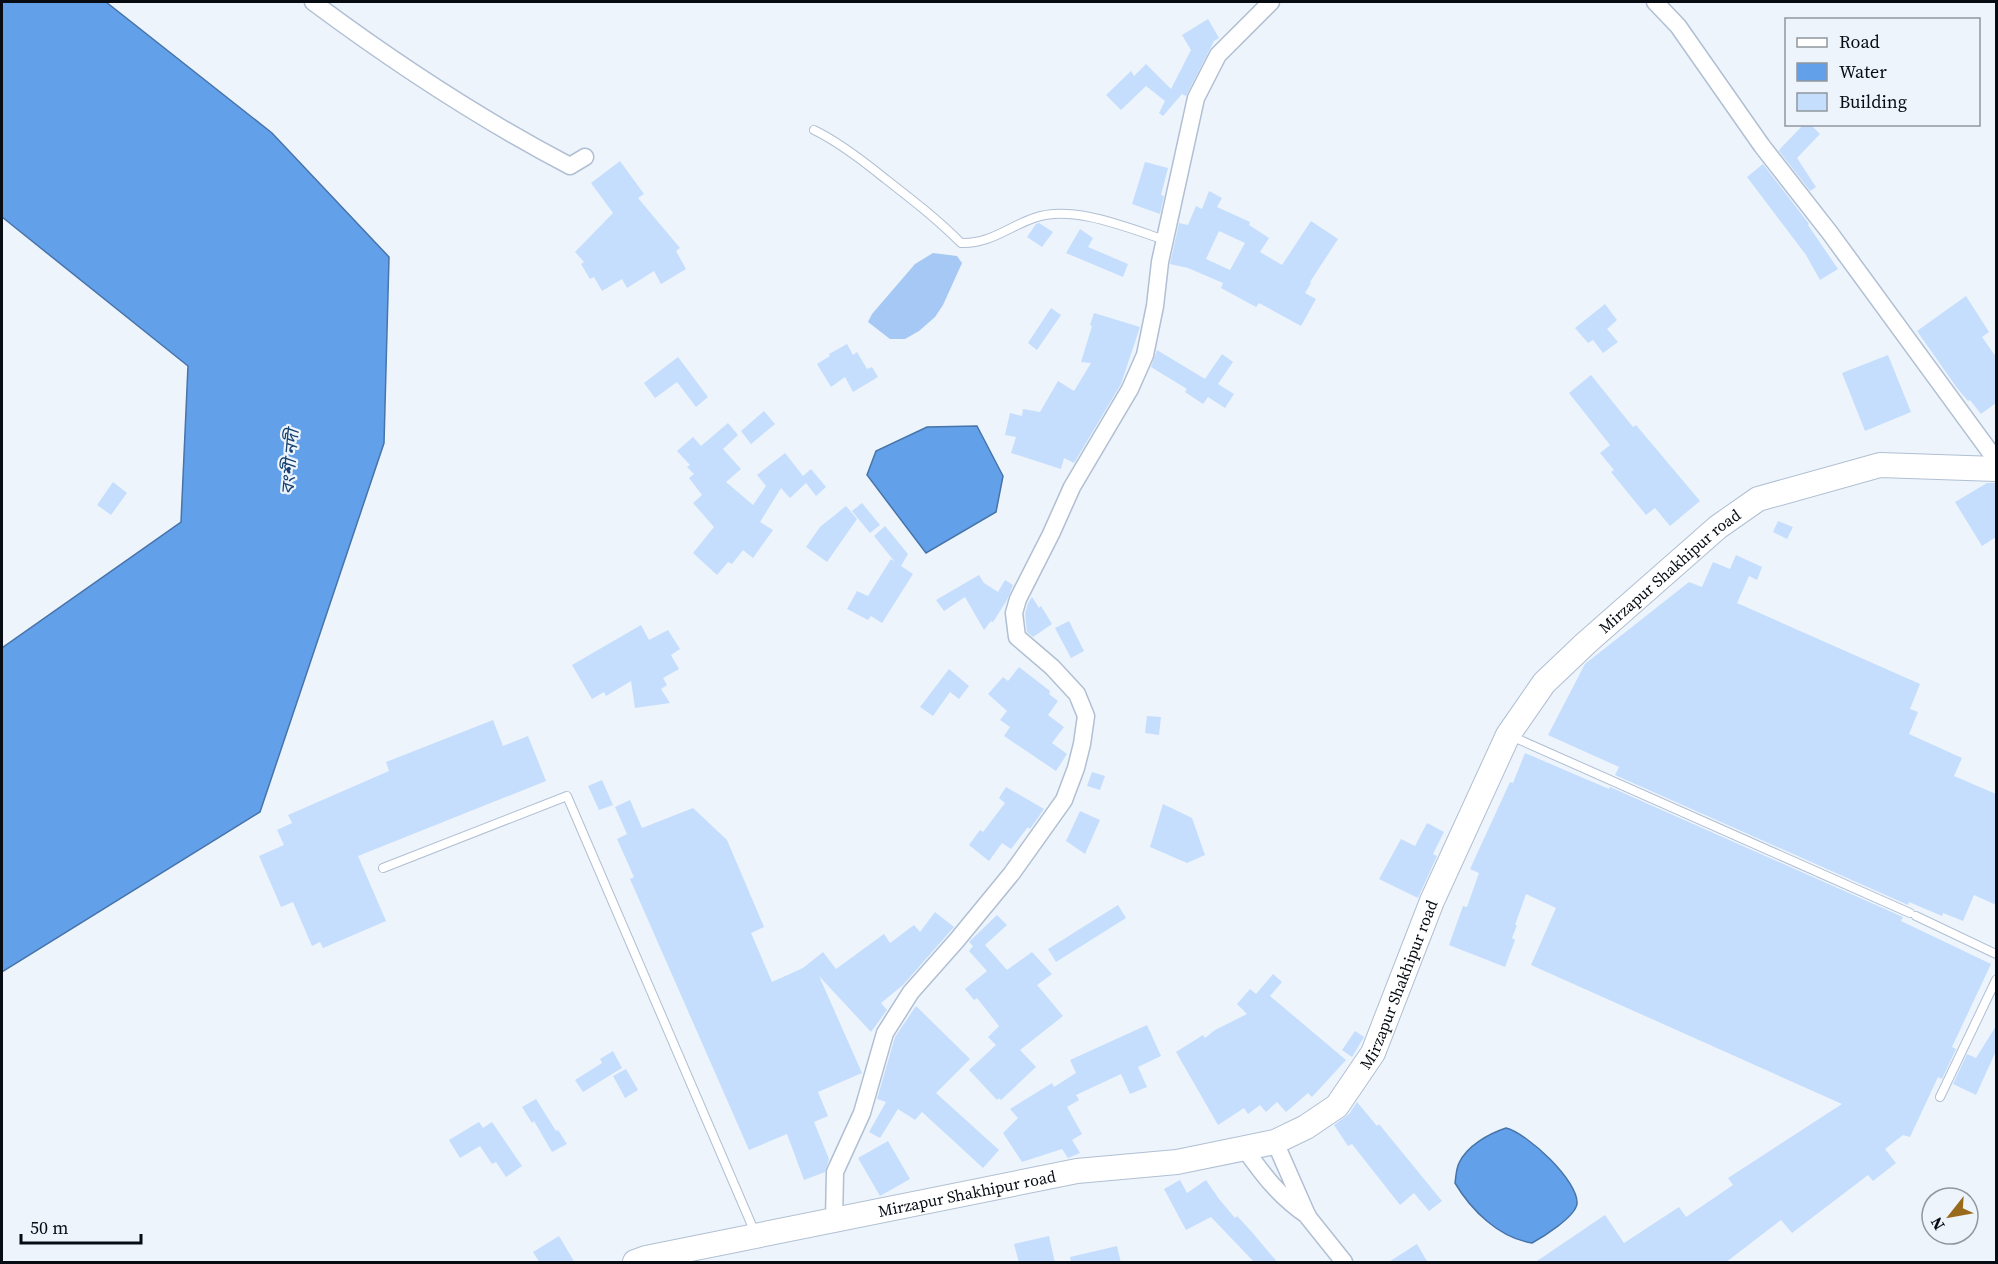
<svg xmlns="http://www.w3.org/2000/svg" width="1998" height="1264" font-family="'Source Serif 4','Noto Sans Bengali',serif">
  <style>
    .green { fill: #a6c8f4 }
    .water { fill: #63a0ea; stroke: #4774a9; stroke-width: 1.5 }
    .building { fill: #c5defd; fill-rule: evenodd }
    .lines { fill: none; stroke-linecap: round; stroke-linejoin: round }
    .lane-casing { stroke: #b0bfd3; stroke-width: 10 }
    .street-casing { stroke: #b0bfd3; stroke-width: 19 }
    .secondary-casing { stroke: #b0bfd3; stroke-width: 26 }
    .lane { stroke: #fff; stroke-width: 8 }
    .street { stroke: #fff; stroke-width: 16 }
    .secondary { stroke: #fff; stroke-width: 24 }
    .labels { text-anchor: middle; stroke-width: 4.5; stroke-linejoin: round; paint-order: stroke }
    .street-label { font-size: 16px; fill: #070c12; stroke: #edf4fc }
    .water-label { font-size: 18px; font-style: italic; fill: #16406f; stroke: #edf4fc }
  </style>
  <rect width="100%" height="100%" fill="#edf4fc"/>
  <path class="green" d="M 933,253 L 957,256 L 962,263 L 943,305 L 935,317 L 919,331 L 905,339 L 890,339 L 868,322 L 872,314 L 915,264 Z"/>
  <path class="water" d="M 2,2 L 106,2 L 272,133 L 389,257 L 384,443 L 260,812 L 2,972 L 2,648 L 181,522 L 188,366 L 2,217 Z
    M 977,426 L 1003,476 L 996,512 L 926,553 L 867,475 L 876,451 L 927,427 Z
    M 1506,1128 C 1527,1133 1579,1181 1577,1204 C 1575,1217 1543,1237 1532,1243 C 1499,1238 1471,1210 1455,1183 C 1456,1177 1456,1169 1459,1163 C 1467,1146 1488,1134 1506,1128 Z"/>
  <path class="building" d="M 1208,19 L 1219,38 L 1214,41 L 1186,96 L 1182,94 L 1163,116 L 1159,113 L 1165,101 L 1146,86 L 1121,110 L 1106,95 L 1131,71 L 1134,76 L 1146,64 L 1171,89 L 1191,50 L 1182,35 Z
    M 1804,124 L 1810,124 L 1820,134 L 1797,158 L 1816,187 L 1810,191 L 1779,151 L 1780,149 Z
    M 620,161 L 644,194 L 638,198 L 680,248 L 676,251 L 686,269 L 661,284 L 654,271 L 627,288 L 622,279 L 602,291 L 594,277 L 590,279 L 581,264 L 584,262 L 575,252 L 613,213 L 591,183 Z
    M 1145,162 L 1168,168 L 1161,195 L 1164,196 L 1160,214 L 1132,204 Z
    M 1763,164 L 1809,224 L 1808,225 L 1838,269 L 1820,280 L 1806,255 L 1747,177 Z
    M 1209,191 L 1222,198 L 1217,207 L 1250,222 L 1249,225 L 1269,238 L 1260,252 L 1282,265 L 1311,221 L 1338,239 L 1310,282 L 1311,283 L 1305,293 L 1316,299 L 1301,326 L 1259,303 L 1256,307 L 1221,288 L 1223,283 L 1188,268 L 1170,264 L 1179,223 L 1188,225 L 1196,206 L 1202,209 ZM 1219,231 L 1245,243 L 1230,270 L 1206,259 Z
    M 1039,223 L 1053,232 L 1042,247 L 1027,237 L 1036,224 Z
    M 1080,229 L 1093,238 L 1088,247 L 1128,264 L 1123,277 L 1066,253 Z
    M 1966,296 L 1989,332 L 1982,337 L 1996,357 L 1996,403 L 1981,414 L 1970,400 L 1968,401 L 1957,388 L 1917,331 Z
    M 1605,304 L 1617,320 L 1607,329 L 1618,342 L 1603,353 L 1593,340 L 1588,343 L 1575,328 Z
    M 1051,308 L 1061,315 L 1037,350 L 1028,343 Z
    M 1094,313 L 1140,327 L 1121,384 L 1074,463 L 1064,458 L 1061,469 L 1011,453 L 1016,437 L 1005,435 L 1010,413 L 1022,416 L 1023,409 L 1040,412 L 1058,381 L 1074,391 L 1091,363 L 1081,362 L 1092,326 L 1090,325 Z
    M 847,344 L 853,355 L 857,352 L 867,369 L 872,367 L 878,377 L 853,392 L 845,377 L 831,387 L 817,364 L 830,356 L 829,354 Z
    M 1157,350 L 1205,379 L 1222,354 L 1233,362 L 1218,384 L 1234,394 L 1225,408 L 1208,397 L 1203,404 L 1185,392 L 1187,389 L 1151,367 Z
    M 1888,355 L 1911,412 L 1865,431 L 1842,373 Z
    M 678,357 L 708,397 L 696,407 L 677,382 L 655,398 L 644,383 Z
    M 1591,375 L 1633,427 L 1636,425 L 1700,501 L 1670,526 L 1655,508 L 1646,515 L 1611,472 L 1614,470 L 1600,453 L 1610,445 L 1569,393 Z
    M 764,411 L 775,424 L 751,444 L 741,431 Z
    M 728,423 L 738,435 L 723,449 L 741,469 L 726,482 L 753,505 L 766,486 L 757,475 L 785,453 L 803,476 L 811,469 L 826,487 L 816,496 L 806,483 L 790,498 L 781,488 L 760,522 L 773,530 L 753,558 L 743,550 L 732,564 L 728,562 L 717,575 L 693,553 L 714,527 L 693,503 L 702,495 L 689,478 L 694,474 L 687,467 L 690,465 L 677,451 L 693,437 L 701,446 Z
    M 113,482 L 127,493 L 111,515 L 97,505 Z
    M 1987,483 L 1996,483 L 1996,537 L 1982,546 L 1955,502 Z
    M 862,503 L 880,525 L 870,533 L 852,511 Z
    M 846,506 L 857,519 L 827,562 L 806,547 L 820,527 Z
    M 1778,521 L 1793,527 L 1787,539 L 1773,532 Z
    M 885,526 L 908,554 L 901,566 L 913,574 L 882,623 L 871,616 L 868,620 L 847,609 L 857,591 L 868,596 L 891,559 L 895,562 L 874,536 Z
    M 1736,555 L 1762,567 L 1757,580 L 1749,576 L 1737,603 L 1920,684 L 1910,709 L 1918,712 L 1909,734 L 1962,758 L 1954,776 L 1996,794 L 1996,905 L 1974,895 L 1963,921 L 1943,913 L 1942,916 L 1909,902 L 1908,905 L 1615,775 L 1619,767 L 1548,735 L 1585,664 L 1689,582 L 1702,587 L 1713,562 L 1730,569 Z
    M 979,575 L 984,583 L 998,592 L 1005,580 L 1013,585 L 1007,600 L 993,622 L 991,621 L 984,630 L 965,597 L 944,611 L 936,600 Z
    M 1032,597 L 1039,608 L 1041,606 L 1052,624 L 1033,637 L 1027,632 L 1025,614 L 1028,603 Z
    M 1069,621 L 1084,651 L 1071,658 L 1055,628 Z
    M 641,625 L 649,640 L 668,630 L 680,649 L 671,655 L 679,669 L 663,678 L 667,685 L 661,689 L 670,703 L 635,708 L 631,681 L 606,696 L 604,692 L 592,699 L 572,665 Z
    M 1019,667 L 1050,691 L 1049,694 L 1058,701 L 1048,715 L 1064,727 L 1052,743 L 1067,754 L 1056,771 L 1004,736 L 1010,727 L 1000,720 L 1007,711 L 988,694 L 1003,677 L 1008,681 Z
    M 949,669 L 969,686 L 959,699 L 950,692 L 933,716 L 920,707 Z
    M 1147,716 L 1161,717 L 1159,735 L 1145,733 Z
    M 493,720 L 503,746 L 528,736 L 546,781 L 358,856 L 386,921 L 323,948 L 320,942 L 312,946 L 293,902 L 281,907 L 259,856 L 284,845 L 277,830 L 292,823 L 288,815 L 389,771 L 386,762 Z
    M 1525,753 L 1609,789 L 1610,787 L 1903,917 L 1901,921 L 1991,964 L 1952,1047 L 1956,1049 L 1942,1079 L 1938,1077 L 1910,1137 L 1903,1135 L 1885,1149 L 1896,1163 L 1873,1181 L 1868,1175 L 1792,1233 L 1781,1220 L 1725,1263 L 1534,1263 L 1605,1215 L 1624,1243 L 1679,1207 L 1686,1217 L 1733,1185 L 1728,1178 L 1842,1104 L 1531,965 L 1556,908 L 1526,894 L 1515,925 L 1517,925 L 1512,938 L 1515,940 L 1505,967 L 1449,945 L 1463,906 L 1467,907 L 1479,873 L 1470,869 L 1510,782 L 1513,783 Z
    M 1092,772 L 1105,776 L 1100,790 L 1087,786 Z
    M 602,780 L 613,805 L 599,810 L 588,786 Z
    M 1006,787 L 1044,809 L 1030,829 L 1028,827 L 1011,849 L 1002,843 L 989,861 L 969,845 L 980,830 L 983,832 L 1005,803 L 999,798 Z
    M 630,800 L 642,828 L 693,808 L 727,840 L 764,927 L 751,933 L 772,982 L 803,968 L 823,952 L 836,969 L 884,934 L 890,943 L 914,925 L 920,932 L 935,912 L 954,927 L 903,985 L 881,1003 L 887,1010 L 871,1032 L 819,976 L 862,1073 L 818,1092 L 828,1116 L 814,1122 L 829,1159 L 825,1172 L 804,1180 L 787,1134 L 749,1150 L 630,879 L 634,877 L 617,839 L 627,834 L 615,807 Z
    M 1163,804 L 1192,818 L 1205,855 L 1187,863 L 1150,847 Z
    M 1080,811 L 1100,820 L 1085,854 L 1066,841 Z
    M 1427,823 L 1444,832 L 1433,854 L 1437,856 L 1418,898 L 1379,879 L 1401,839 L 1415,846 Z
    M 1118,905 L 1126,918 L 1056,962 L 1048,949 Z
    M 997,915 L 1007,925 L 985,945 L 1007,970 L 1032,952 L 1052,974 L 1037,985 L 1063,1016 L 1020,1050 L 1036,1067 L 1001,1100 L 999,1098 L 997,1100 L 969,1070 L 996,1045 L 988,1037 L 999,1026 L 977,998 L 974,1000 L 965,989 L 987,971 L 969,951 L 973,946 L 969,942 Z
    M 1273,974 L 1282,982 L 1270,996 L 1346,1060 L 1312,1097 L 1308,1093 L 1286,1112 L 1277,1102 L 1266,1112 L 1260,1105 L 1248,1114 L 1244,1108 L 1218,1125 L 1176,1052 L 1203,1035 L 1205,1038 L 1215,1030 L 1247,1014 L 1237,1004 L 1250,989 L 1256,994 Z
    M 916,1006 L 970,1059 L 936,1093 L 999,1150 L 983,1168 L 922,1112 L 915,1120 L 898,1109 L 880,1138 L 869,1132 L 886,1102 L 877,1099 L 895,1037 Z
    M 1147,1025 L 1161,1056 L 1138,1067 L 1147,1087 L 1130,1094 L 1121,1074 L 1076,1095 L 1079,1100 L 1067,1107 L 1082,1134 L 1072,1140 L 1080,1153 L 1068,1158 L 1062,1149 L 1022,1162 L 1003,1133 L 1018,1118 L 1010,1109 L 1052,1083 L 1054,1087 L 1076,1073 L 1070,1060 Z
    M 1996,1026 L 1996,1051 L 1976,1095 L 1953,1084 L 1967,1054 L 1976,1058 Z
    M 1355,1031 L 1364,1037 L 1352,1057 L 1342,1050 Z
    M 613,1051 L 622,1068 L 583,1092 L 575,1080 L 602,1063 L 600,1059 Z
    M 626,1069 L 638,1090 L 625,1098 L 613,1076 Z
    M 536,1099 L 556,1131 L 558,1130 L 567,1144 L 552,1152 L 534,1121 L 532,1123 L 522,1107 Z
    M 1357,1102 L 1377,1126 L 1379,1124 L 1442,1201 L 1429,1211 L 1414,1193 L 1400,1205 L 1352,1144 L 1348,1146 L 1334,1125 L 1349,1114 Z
    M 479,1122 L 483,1128 L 492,1122 L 522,1166 L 506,1177 L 496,1162 L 492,1164 L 480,1146 L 460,1158 L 449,1140 Z
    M 888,1141 L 910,1179 L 880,1196 L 858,1158 Z
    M 1180,1180 L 1187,1193 L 1206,1180 L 1219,1199 L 1235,1218 L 1237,1216 L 1251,1231 L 1278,1263 L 1255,1263 L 1211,1217 L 1186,1230 L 1164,1189 Z
    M 559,1236 L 575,1263 L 540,1263 L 533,1252 Z
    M 1049,1236 L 1055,1263 L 1019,1263 L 1014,1244 Z
    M 1417,1244 L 1428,1263 L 1387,1263 Z
    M 1117,1246 L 1121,1263 L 1071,1263 L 1070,1257 Z"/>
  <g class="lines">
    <defs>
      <path id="lane" d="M 814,130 C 839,142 862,160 883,177 C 910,198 936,218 961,243 C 990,244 1008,227 1034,218 C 1072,204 1128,228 1165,240
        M 1511,736 L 1910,913
        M 383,868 L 567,796 L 756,1235
        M 1916,916 L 1996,954
        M 1940,1097 L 1996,980"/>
      <path id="street" d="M 313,2 C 395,63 480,119 570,166 L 585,157
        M 1655,2 L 1678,26 L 1762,146 L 1830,233 L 1996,460
        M 1275,1142 L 1308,1217 L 1344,1262
        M 1244,1148 C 1264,1176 1279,1196 1308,1216
        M 834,1220 L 835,1172 L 862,1113 L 885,1033 L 911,992 L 957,940 L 1012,873 L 1064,800 L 1076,768 L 1082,744 L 1086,716 L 1077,694 L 1052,667 L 1017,637 L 1014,613 L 1018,599 L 1051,534 L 1072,487 L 1130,389 L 1145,355 L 1155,306 L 1160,262 L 1196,98 L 1218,55 L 1271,2"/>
      <g id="secondary">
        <path id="s1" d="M 635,1262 L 646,1258 L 1077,1171 L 1177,1162 L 1275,1142 L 1306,1127 L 1337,1106 L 1373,1053 L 1432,901 L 1508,735 L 1544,683 L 1586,643 L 1718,527 L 1758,499 L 1880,465 L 1996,469"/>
      </g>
    </defs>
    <use href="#lane" class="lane-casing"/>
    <use href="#street" class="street-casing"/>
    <use href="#secondary" class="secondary-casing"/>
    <use href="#lane" class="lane"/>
    <use href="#street" class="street"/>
    <use href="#secondary" class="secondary"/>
  </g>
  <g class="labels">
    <g class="street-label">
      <text dy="6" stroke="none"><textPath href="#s1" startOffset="1365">Mirzapur Shakhipur road</textPath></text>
      <text dy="6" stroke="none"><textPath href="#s1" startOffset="861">Mirzapur Shakhipur road</textPath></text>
      <text dy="6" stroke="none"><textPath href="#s1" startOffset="339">Mirzapur Shakhipur road</textPath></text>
    </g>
    <g class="water-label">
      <text transform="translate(290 462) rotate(-85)" y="6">বংশী নদী</text>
    </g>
  </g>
  <rect width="1998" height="1264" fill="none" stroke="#070c12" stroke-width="6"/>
  <rect x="1785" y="18" width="195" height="108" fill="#edf4fc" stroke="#91979e" stroke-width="1.5"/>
  <rect x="1797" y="38" width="30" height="9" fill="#ffffff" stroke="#91979e" stroke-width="1.5"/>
  <text x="1839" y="48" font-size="18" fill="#070c12">Road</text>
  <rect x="1797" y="63" width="30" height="18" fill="#63a0ea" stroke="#91979e" stroke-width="1.5"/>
  <text x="1839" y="78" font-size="18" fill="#070c12">Water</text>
  <rect x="1797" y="93" width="30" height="18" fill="#c5defd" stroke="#91979e" stroke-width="1.5"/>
  <text x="1839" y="108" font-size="18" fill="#070c12">Building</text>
  <g transform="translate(1950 1216) rotate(239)"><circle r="28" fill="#edf4fc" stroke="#91979e" stroke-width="1.5"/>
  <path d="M0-4.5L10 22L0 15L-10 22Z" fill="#9a6a1c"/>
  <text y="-9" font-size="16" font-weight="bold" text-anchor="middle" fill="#070c12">N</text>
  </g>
  <path d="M21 1234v9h120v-9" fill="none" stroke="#070c12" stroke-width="3"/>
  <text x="30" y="1234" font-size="18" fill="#070c12" stroke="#edf4fc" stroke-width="4.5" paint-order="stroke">50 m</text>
</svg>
